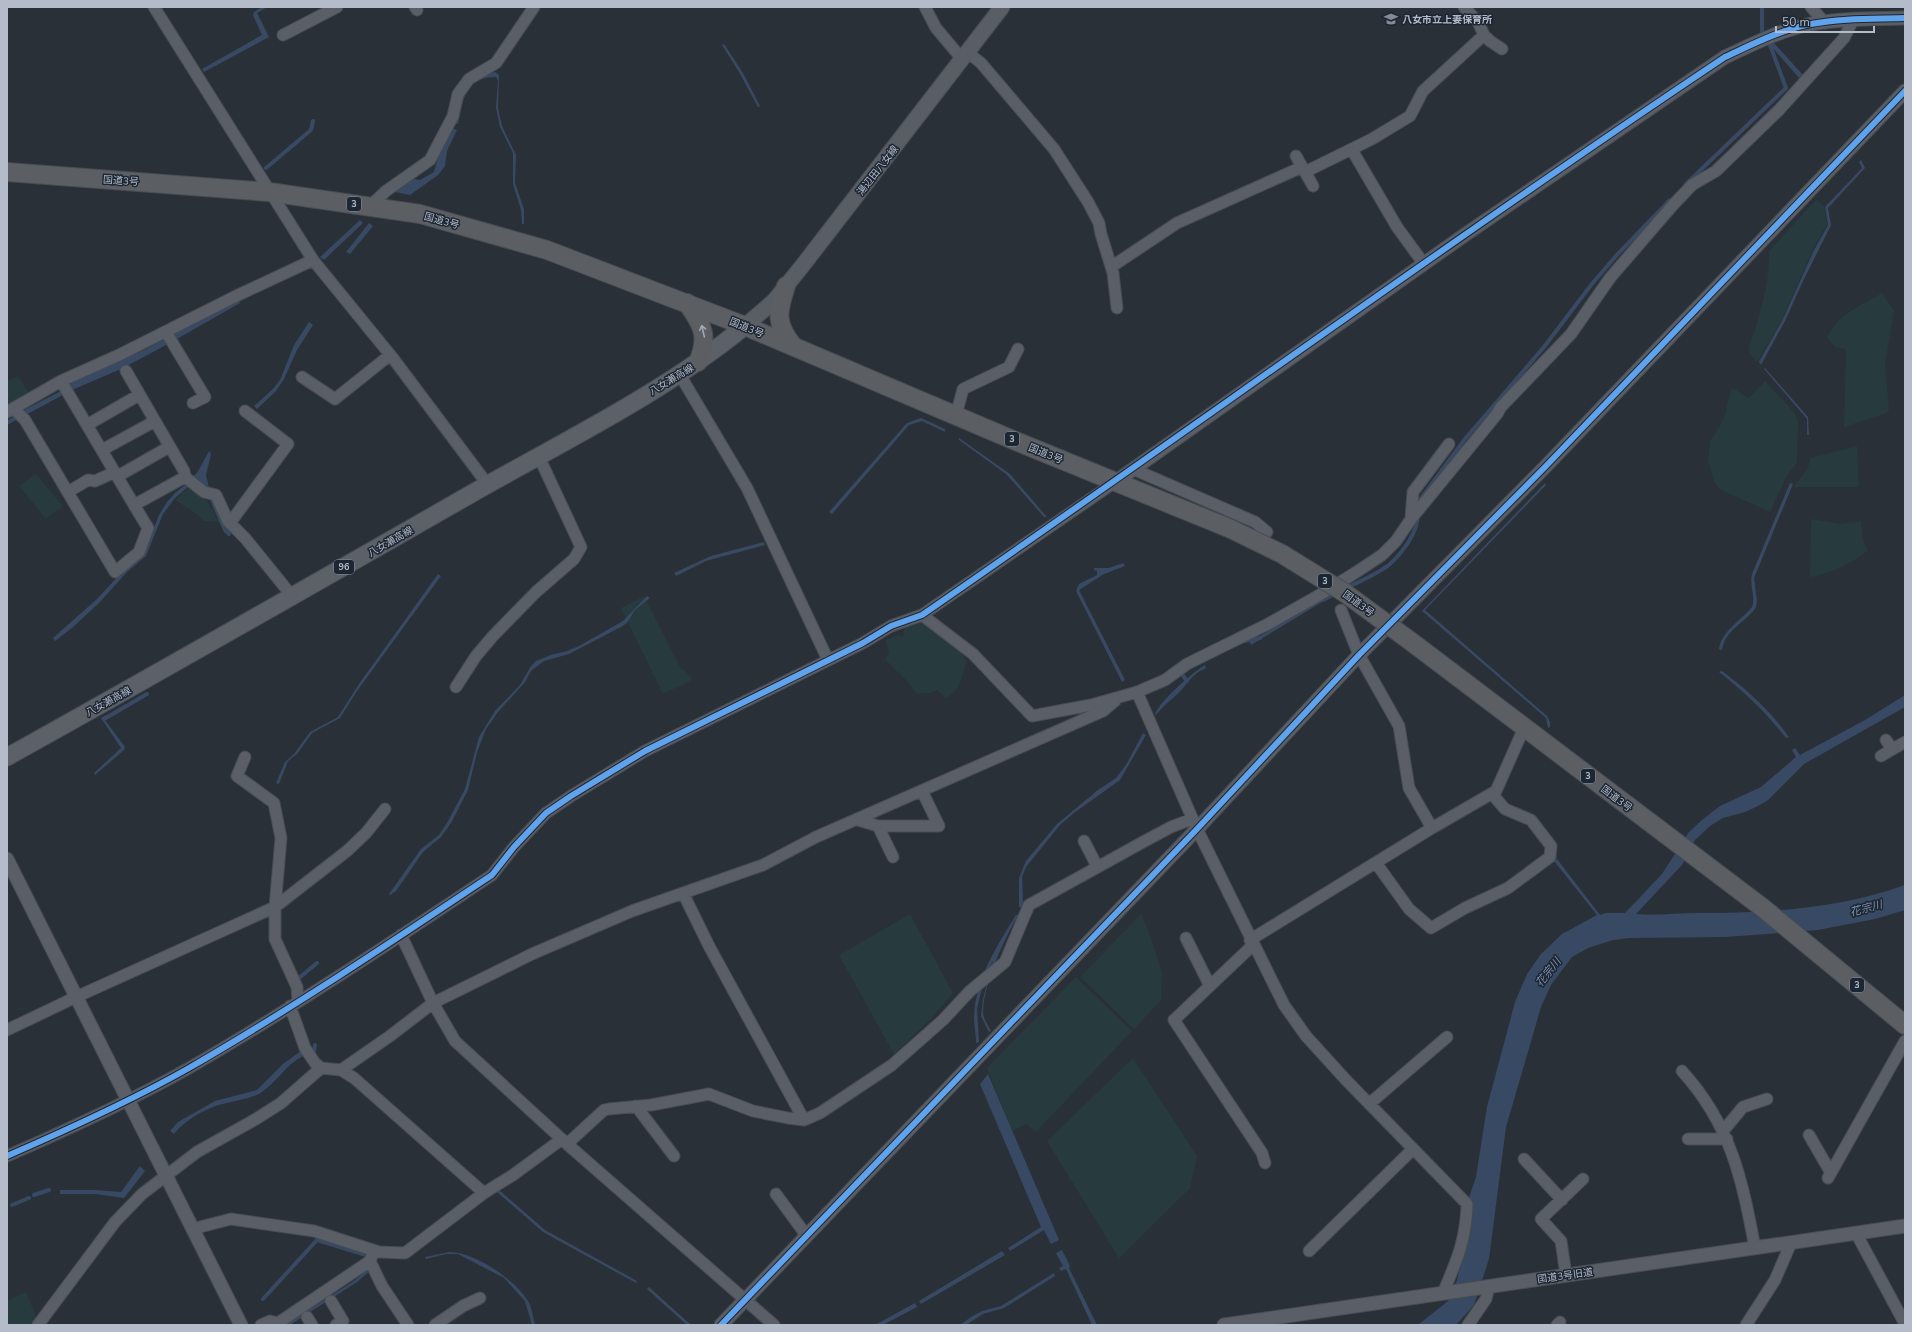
<svg xmlns="http://www.w3.org/2000/svg" width="1912" height="1332" font-family="'Nunito Sans','Noto Sans JP',sans-serif">
  <style>
    .green { fill: #273a3e }
    .water { fill: #384963 }
    .lines { fill: none; stroke-linecap: round; stroke-linejoin: round }
    .stream { stroke: #384963; stroke-width: 4 }
    .minor-casing { stroke: #484c53; stroke-width: 13 }
    .tertiary-casing { stroke: #484c53; stroke-width: 15 }
    .secondary-casing { stroke: #484c53; stroke-width: 17 }
    .primary-casing { stroke: #484c55; stroke-width: 19 }
    .trunk-casing { stroke: #474c53; stroke-width: 20 }
    .minor { stroke: #5a5e66; stroke-width: 11 }
    .tertiary { stroke: #5a5e66; stroke-width: 13 }
    .secondary { stroke: #595d64; stroke-width: 15 }
    .primary { stroke: #5c6168; stroke-width: 17 }
    .trunk { stroke: #5b5f64; stroke-width: 18 }
    .trunk-bridge-casing { stroke: #474c53; stroke-width: 20; stroke-linecap: butt }
    .trunk-bridge { stroke: #5b5f64; stroke-width: 18 }
    .cycleway-casing { stroke: #1d2633; stroke-width: 8 }
    .cycleway { stroke: #60a3ed; stroke-width: 6 }
    .oneway { stroke: #a2a9b5 }
    .labels { text-anchor: middle; stroke-width: 3; stroke-linejoin: round; paint-order: stroke }
    .shield { fill: #1d2633; stroke: #878f9c; stroke-width: 1 }
    .shield-label { font-size: 9px; font-weight: bold; fill: #b4bcc9 }
    .poi-label { font-size: 10px; font-weight: bold; fill: #b4bcc9; stroke: #1d2633; text-anchor: start }
    .street-label { font-size: 10px; fill: #b4bcc9; stroke: #1d2633 }
    .water-label { font-size: 11px; font-style: italic; fill: #7c92b1; stroke: #1d2633 }
  </style>
  <rect width="100%" height="100%" fill="#2a3038"/>
  <path class="green" d="M 1816,200 L 1824,206 L 1827,224 L 1813,249 L 1783,318 L 1757,362 L 1750,354 L 1749,348 C 1759,317 1770,284 1769,251 Z
    M 1882,293 L 1894,311 L 1885,365 L 1889,409 L 1887,413 L 1844,427 L 1846,352 L 1845,349 L 1835,347 L 1827,338 C 1837,314 1861,306 1882,293 Z
    M 18,376 L 30,395 L 7,408 L 7,381 Z
    M 1765,381 L 1794,412 L 1798,420 L 1797,462 L 1787,476 L 1770,512 L 1719,489 L 1714,481 L 1708,461 L 1710,441 L 1720,426 L 1726,412 L 1731,387 L 1749,398 Z
    M 1857,446 L 1859,487 L 1794,487 L 1808,468 L 1810,458 Z
    M 36,474 L 63,506 L 46,519 L 19,486 Z
    M 189,488 L 207,500 L 219,522 L 204,521 L 198,515 L 175,500 Z
    M 1811,519 L 1840,524 L 1861,521 L 1863,541 L 1868,550 C 1858,561 1824,576 1810,577 Z
    M 644,596 L 681,669 L 685,670 L 692,680 L 663,694 L 621,608 Z
    M 918,621 C 924,626 930,626 935,630 C 948,638 959,648 967,662 C 959,678 964,688 946,698 L 937,690 L 929,693 L 918,694 C 912,689 909,682 903,677 C 897,671 891,666 885,659 L 889,652 L 886,640 L 898,635 L 903,637 L 905,625 Z
    M 910,914 L 953,993 L 932,1018 L 894,1054 L 839,955 Z
    M 1141,914 L 1151,938 L 1162,972 L 1161,1000 L 1134,1029 L 1080,977 Z
    M 1076,977 L 1132,1031 L 1036,1132 L 1026,1124 L 1012,1131 L 987,1068 Z
    M 1133,1058 L 1197,1156 L 1190,1188 L 1119,1258 L 1047,1141 Z
    M 26,1292 L 37,1318 L 32,1325 L 7,1325 L 7,1301 Z"/>
  <path class="water" d="M 262,7 L 267,7 L 257,13 L 269,37 L 204,72 L 202,69 L 262,35 L 253,15 L 254,12 Z
    M 1773,42 L 1803,75 L 1799,78 L 1770,45 Z
    M 724,44 L 743,73 L 760,106 L 758,107 L 739,72 L 722,45 Z
    M 495,72 L 499,75 L 498,108 L 502,126 L 516,155 L 515,183 L 524,209 L 524,224 L 522,224 L 521,210 L 513,184 L 513,153 L 500,127 L 496,108 L 498,80 L 496,77 C 465,77 463,100 458,124 L 454,123 C 462,96 464,80 495,72 Z
    M 451,128 L 457,130 L 447,151 L 445,166 L 438,175 L 410,195 L 395,192 L 413,179 L 420,180 L 434,172 L 438,158 Z
    M 1861,160 L 1865,168 L 1828,208 L 1831,225 L 1804,279 L 1786,319 L 1761,365 L 1759,362 L 1760,360 L 1783,319 L 1814,250 L 1828,225 L 1825,207 L 1862,168 L 1859,162 Z
    M 360,220 L 363,223 L 324,260 L 320,257 Z
    M 369,223 L 373,226 L 350,254 L 346,252 Z
    M 238,299 L 240,303 L 168,344 L 121,369 L 72,390 L 7,425 L 7,421 L 24,410 L 61,391 L 75,381 L 146,349 Z
    M 309,322 L 313,325 L 297,350 L 284,379 L 276,391 L 257,409 L 254,406 L 273,389 L 280,380 L 294,345 Z
    M 1765,368 L 1808,417 L 1809,435 L 1807,435 L 1807,419 L 1764,369 Z
    M 921,418 L 945,429 L 945,432 L 922,421 L 909,425 L 832,514 L 829,512 L 907,423 Z
    M 959,438 L 1010,474 L 1046,516 L 1045,518 L 1006,474 L 959,440 Z
    M 209,451 L 211,454 L 206,475 L 209,488 L 205,487 L 198,479 L 196,480 L 192,477 L 197,473 Z
    M 1545,483 L 1546,485 L 1425,610 L 1547,716 L 1550,722 L 1550,727 L 1548,728 L 1546,718 L 1422,611 Z
    M 1790,483 L 1793,484 L 1754,578 L 1757,601 L 1756,607 C 1746,623 1725,629 1722,650 L 1719,649 C 1722,630 1741,621 1752,607 C 1756,597 1749,585 1752,574 Z
    M 185,485 L 188,487 L 175,498 L 163,514 L 146,556 L 127,572 L 99,603 L 72,628 L 55,641 L 53,638 L 97,599 L 147,545 L 159,515 L 167,502 L 175,493 Z
    M 764,542 L 765,545 L 706,561 L 676,576 L 674,573 L 711,556 Z
    M 1123,563 L 1125,566 L 1104,574 L 1079,590 L 1125,680 L 1122,682 L 1076,591 L 1079,584 L 1097,575 L 1097,571 L 1094,570 L 1094,568 L 1109,568 Z
    M 438,574 L 441,576 L 357,691 L 340,718 L 312,733 L 297,754 L 288,761 L 279,784 L 276,783 L 285,762 L 294,754 L 310,732 L 338,717 L 359,684 Z
    M 647,596 L 650,598 L 635,610 L 627,623 L 621,627 L 569,654 L 544,661 L 531,671 L 525,682 L 498,712 L 486,729 L 477,752 L 468,790 L 451,823 L 441,837 L 423,852 L 396,891 L 390,895 L 389,894 L 421,849 L 439,835 L 447,823 L 465,789 L 479,737 L 495,711 L 520,685 L 531,666 L 536,661 L 551,655 L 567,651 L 579,646 L 623,621 Z
    M 1326,597 L 1327,599 L 1251,645 L 1250,642 Z
    M 1205,665 L 1206,668 C 1196,673 1194,675 1187,683 C 1179,695 1166,702 1156,715 L 1155,714 C 1159,702 1194,671 1205,665 Z
    M 1722,671 C 1747,690 1770,710 1789,737 L 1786,738 C 1766,713 1745,692 1719,672 Z
    M 1905,695 L 1905,707 L 1804,764 L 1768,800 L 1758,806 L 1745,812 L 1723,818 L 1710,826 L 1695,840 L 1682,865 L 1636,914 C 1656,916 1677,913 1697,913 C 1768,913 1838,909 1905,885 L 1905,910 L 1875,919 L 1818,930 L 1726,937 L 1630,938 L 1613,940 L 1588,948 L 1572,957 L 1551,985 L 1541,1007 L 1506,1127 L 1489,1259 L 1474,1305 L 1456,1325 L 1418,1325 L 1448,1301 L 1457,1280 L 1469,1220 L 1469,1198 L 1476,1177 L 1487,1107 L 1515,1002 L 1527,974 L 1541,954 L 1562,934 L 1597,915 L 1554,861 L 1557,859 L 1600,915 L 1606,913 L 1625,913 L 1662,874 L 1689,832 L 1702,820 L 1720,806 L 1761,787 L 1796,757 L 1792,750 L 1795,748 L 1800,755 L 1865,720 Z
    M 107,715 L 109,718 L 105,720 L 125,747 L 124,750 L 95,775 L 94,773 L 121,748 L 101,718 Z
    M 1143,733 L 1146,735 L 1120,780 L 1074,813 L 1060,825 L 1026,867 L 1022,877 L 1023,902 L 1022,907 L 1019,907 L 1019,878 L 1026,861 L 1057,824 L 1098,790 L 1116,778 L 1126,765 Z
    M 1016,915 L 1018,915 C 1003,942 985,980 983,1011 C 983,1019 988,1025 991,1031 L 989,1032 L 981,1016 L 983,999 L 993,960 L 984,981 L 977,1008 L 979,1042 L 976,1043 C 976,1035 974,1026 974,1018 C 975,980 996,947 1016,915 Z
    M 301,1051 L 303,1056 C 285,1065 276,1084 259,1094 C 248,1099 235,1101 223,1104 C 206,1108 185,1120 174,1134 L 170,1131 L 178,1122 L 215,1101 L 257,1090 L 283,1064 Z
    M 988,1074 L 1059,1240 L 1051,1244 L 1044,1230 L 1010,1251 L 1008,1248 L 1041,1227 L 980,1084 Z
    M 140,1166 L 145,1171 L 124,1198 L 95,1194 L 60,1194 L 60,1190 L 95,1190 L 121,1192 Z
    M 499,1190 L 545,1230 L 637,1281 L 636,1283 L 543,1232 L 497,1192 Z
    M 1062,1250 L 1070,1266 L 1069,1268 L 1097,1325 L 1092,1325 L 1066,1269 L 1061,1271 L 1059,1268 L 1063,1266 L 1056,1253 Z
    M 1002,1251 L 1005,1255 L 921,1304 L 919,1301 Z
    M 449,1252 C 475,1252 514,1279 528,1301 C 532,1308 533,1317 535,1325 L 532,1325 L 525,1301 L 504,1278 L 458,1254 L 446,1254 L 426,1259 L 425,1257 Z
    M 369,1268 L 371,1270 L 357,1282 L 290,1325 L 285,1325 L 354,1281 Z
    M 1054,1273 L 1055,1276 L 1004,1308 L 983,1314 L 966,1325 L 960,1325 L 971,1317 L 982,1311 L 1001,1306 Z
    M 649,1287 L 691,1325 L 687,1325 L 647,1289 Z
    M 915,1303 L 917,1307 L 883,1325 L 875,1325 Z"/>
  <g class="lines">
    <path class="stream" d="M 266,168 L 311,130 L 313,121
      M 1686,184 L 1786,88 L 1770,45 L 1762,31 L 1762,7
      M 210,495 L 225,530 L 229,534
      M 1419,505 L 1419,501 L 1465,439 L 1544,347 L 1591,285 L 1616,256 L 1670,200
      M 1346,588 C 1360,581 1378,574 1390,564 C 1403,552 1418,532 1418,514
      M 1323,600 L 1336,593
      M 1245,641 L 1260,638
      M 1184,672 L 1181,673 L 1187,681
      M 104,719 L 147,694
      M 299,978 L 317,963
      M 314,1051 L 315,1045
      M 34,1195 L 49,1190
      M 12,1205 L 29,1198
      M 263,1299 L 317,1240 L 366,1255"/>
    <defs>
      <path id="minor" d="M 154,7 L 313,260 L 392,357 L 488,485
        M 415,7 L 417,10
        M 925,7 L 936,28 L 962,59
        M 1464,7 L 1478,22 L 1484,35 L 1490,41 L 1502,49
        M 1811,7 L 1825,23
        M 283,35 L 337,7
        M 967,52 L 981,63 L 1054,149 L 1088,202 L 1099,223 L 1101,234 L 1113,273 L 1117,308
        M 1352,150 L 1397,227 L 1424,264
        M 1296,156 L 1313,186
        M 1305,172 L 1372,139 L 1410,116 L 1423,91 L 1484,35
        M 370,206 L 386,191 L 430,160 L 453,116 L 458,94 L 469,79 L 496,63 L 534,7
        M 1111,267 L 1177,223 L 1302,167
        M 166,332 L 205,397 L 193,403
        M 126,371 L 184,471 L 185,477
        M 680,375 L 747,488 L 828,660
        M 302,377 L 335,399 L 390,355
        M 61,381 L 134,505 L 185,477 L 204,492 L 216,495 L 228,521 L 245,538 L 292,596
        M 14,409 L 25,420 L 115,572 L 139,552 L 148,528 L 134,505
        M 7,412 L 61,381 L 119,355 L 236,296 L 313,260
        M 956,415 L 963,389 L 1009,367 L 1018,349
        M 87,425 L 139,395
        M 102,450 L 155,421
        M 1133,469 L 1255,522 L 1267,532
        M 118,476 L 169,447
        M 68,492 L 88,480 L 95,481 L 115,472
        M 1411,519 L 1413,492 L 1449,444
        M 230,523 L 288,444 L 245,411
        M 1341,610 L 1359,655 L 1399,726 L 1409,788 L 1432,828
        M 922,615 L 973,654 L 1032,716 L 1091,705 L 1137,692 L 1165,680 L 1187,664 L 1268,624 L 1316,597 L 1358,571 L 1382,555 L 1396,541 L 1411,519 L 1497,414 L 1501,407 L 1571,334 L 1610,278 L 1673,205 L 1692,185 L 1716,171 L 1779,110 L 1844,38 L 1853,20
        M 456,687 L 476,656 L 493,636 L 536,592 L 574,559 L 581,547 L 539,457
        M 1137,692 L 1197,829 L 1284,1005 L 1306,1036 L 1346,1080 L 1467,1204 C 1466,1240 1457,1260 1443,1293
        M 1886,740 L 1892,749
        M 1881,756 L 1905,742
        M 245,757 L 237,776 L 274,803 L 281,838 L 275,907 L 275,939 L 297,987 L 298,1001
        M 858,820 L 878,826 L 939,826 L 922,791
        M 878,826 L 893,857
        M 1084,841 L 1097,866
        M 1376,863 L 1409,909 L 1431,928 L 1465,908 L 1508,888 L 1550,857 L 1551,846 L 1531,820 L 1505,809 L 1492,794
        M 683,893 L 709,946 L 804,1120
        M 401,935 L 433,1003 L 455,1041 L 567,1144 L 774,1325
        M 1186,938 L 1210,986
        M 1250,940 L 1432,828 L 1496,791 L 1524,728
        M 1253,945 L 1174,1020 L 1262,1153 L 1265,1163
        M 290,1006 L 305,1048 L 315,1063 L 321,1068 L 341,1070 L 354,1078 L 484,1193
        M 7,1030 L 76,997 L 275,907 L 347,851 L 366,833 L 385,809
        M 341,1070 L 390,1036 L 433,1003 L 532,954 L 632,911 L 763,865 L 816,837 L 1103,711 L 1116,700
        M 1682,1071 C 1731,1125 1742,1179 1755,1248
        M 1369,1104 L 1447,1037
        M 636,1106 L 674,1156
        M 1723,1131 L 1743,1107 L 1767,1099
        M 1809,1135 L 1831,1173
        M 1688,1139 L 1727,1139
        M 567,1144 L 604,1110 L 609,1109 L 651,1105 L 709,1094 L 753,1111 L 788,1118 L 804,1120 L 820,1113 L 892,1065 L 943,1020 L 970,991 L 1005,962 L 1029,905 L 1143,842 L 1171,827 L 1192,819
        M 7,1156 C 69,1129 131,1101 189,1068 C 293,1008 393,941 492,875 L 514,847 L 546,813 L 571,796 L 645,751 L 863,643 L 891,626 L 922,615 L 1115,482
        M 1524,1159 L 1562,1200
        M 1828,1178 L 1905,1041
        M 776,1194 L 806,1235
        M 192,1229 L 231,1219 L 314,1231 L 379,1252 L 405,1253 L 484,1193 L 513,1175 L 562,1139
        M 1856,1233 L 1905,1324
        M 1309,1251 L 1413,1149
        M 370,1261 L 382,1286 L 408,1325
        M 1566,1275 L 1561,1241 L 1541,1219 L 1583,1179
        M 331,1301 L 343,1321 L 336,1325
        M 307,1317 L 312,1325
        M 38,1325 L 115,1222 L 142,1194 L 197,1152 L 256,1119 L 281,1103 L 321,1068
        M 261,1325 L 270,1321 L 278,1323 L 370,1261 L 374,1251
        M 435,1325 L 463,1306 L 480,1298
        M 1468,1325 L 1486,1299 L 1489,1286
        M 1557,1325 L 1560,1322
        M 1746,1325 L 1775,1280 L 1791,1243"/>
      <path id="tertiary" d="M 1115,482 L 1466,234 L 1725,57 C 1753,44 1780,30 1811,24 C 1841,18 1874,19 1905,18
        M 7,859 L 241,1325
        M 721,1325 L 1197,829 L 1359,655 L 1546,466 L 1905,91
        M 1224,1325 L 1905,1226"/>
      <path id="secondary" d="M 745,326 L 774,301 L 803,265 L 1002,7"/>
      <path id="primary" d="M 7,757 C 162,671 317,582 471,494 C 564,441 662,394 745,326"/>
      <path id="trunk" d="M 7,172 L 269,192 L 420,214 L 547,250 L 745,326 L 1018,442 L 1231,529
        M 786,286 C 777,313 775,324 794,347
        M 687,303 C 703,325 709,337 698,362
        M 1413,643 L 1763,908 L 1905,1025"/>
    </defs>
    <use href="#minor" class="minor-casing"/>
    <use href="#tertiary" class="tertiary-casing"/>
    <use href="#secondary" class="secondary-casing"/>
    <use href="#primary" class="primary-casing"/>
    <use href="#trunk" class="trunk-casing"/>
    <use href="#minor" class="minor"/>
    <use href="#tertiary" class="tertiary"/>
    <use href="#secondary" class="secondary"/>
    <use href="#primary" class="primary"/>
    <use href="#trunk" class="trunk"/>
    <defs>
      <path id="trunk-bridge" d="M 1231,529 L 1282,554 L 1345,593 L 1413,643"/>
    </defs>
    <use href="#trunk-bridge" class="trunk-bridge-casing"/>
    <use href="#trunk-bridge" class="trunk-bridge"/>
    <defs>
      <path id="cycleway" d="M 7,1156 C 69,1129 131,1101 189,1068 C 293,1008 393,941 492,875 L 514,847 L 546,813 L 571,796 L 645,751 L 863,643 L 891,626 L 922,615 C 1190,430 1454,238 1725,57 C 1753,44 1780,30 1811,24 C 1841,18 1874,19 1905,18
        M 721,1325 L 1197,829 L 1359,655 L 1546,466 L 1905,91"/>
    </defs>
    <use href="#cycleway" class="cycleway-casing"/>
    <use href="#cycleway" class="cycleway"/>
  </g>
  <defs><path id="oneway-shaft" d="M-6 0H5M1.5-3L5.5 0L1.5 3" fill="none" stroke-width="1.6" stroke-linecap="round" stroke-linejoin="round"/></defs>
  <use class="oneway" href="#oneway-shaft" transform="translate(703 331) rotate(-103)"/>
  <defs>
    <symbol id="school-bare" viewBox="-9 -9 18 18"><path d="M0-5L7-2L0 1L-7-2ZM-4 1L0 2.5L4 1V4Q0 6-4 4Z" fill="#848b96" stroke="#1d2633" stroke-width="2.5" paint-order="stroke"/></symbol>
  </defs>
  <g fill-rule="evenodd">
    <use href="#school-bare" x="1381" y="9" width="20" height="20"/>
  </g>
  <g class="labels">
    <g class="shield">
      <rect x="347" y="197" width="14" height="14" rx="3"/>
      <rect x="1005" y="432" width="14" height="14" rx="3"/>
      <rect x="334" y="560" width="20" height="14" rx="3"/>
      <rect x="1318" y="574" width="14" height="14" rx="3"/>
      <rect x="1581" y="769" width="14" height="14" rx="3"/>
      <rect x="1850" y="978" width="14" height="14" rx="3"/>
    </g>
    <g class="shield-label">
      <text x="354" y="207">3</text>
      <text x="1012" y="442">3</text>
      <text x="344" y="570">96</text>
      <text x="1325" y="584">3</text>
      <text x="1588" y="779">3</text>
      <text x="1857" y="988">3</text>
    </g>
    <g class="poi-label">
      <text x="1402" y="23">八女市立上妻保育所</text>
    </g>
    <g class="street-label">
      <text transform="translate(877 170) rotate(-52)" y="4">湯辺田八女線</text>
      <text transform="translate(121 180) rotate(4)" y="4">国道3号</text>
      <text transform="translate(442 220) rotate(16)" y="4">国道3号</text>
      <text transform="translate(747 327) rotate(22)" y="4">国道3号</text>
      <text transform="translate(671 379) rotate(-31)" y="4">八女瀬高線</text>
      <text transform="translate(1046 453) rotate(22)" y="4">国道3号</text>
      <text transform="translate(390 541) rotate(-30)" y="4">八女瀬高線</text>
      <text transform="translate(1359 603) rotate(36)" y="4">国道3号</text>
      <text transform="translate(108 701) rotate(-29)" y="4">八女瀬高線</text>
      <text transform="translate(1617 798) rotate(37)" y="4">国道3号</text>
      <text transform="translate(1565 1275) rotate(-8)" y="4">国道3号旧道</text>
    </g>
    <g class="water-label">
      <text transform="translate(1866 908) rotate(-15)" y="4">花宗川</text>
      <text transform="translate(1548 972) rotate(-52)" y="4">花宗川</text>
    </g>
  </g>
  <rect width="1912" height="1332" fill="none" stroke="#b4bcc9" stroke-width="16"/>
  <path d="M1776 26v6h98v-6" fill="none" stroke="#b4bcc9" stroke-width="2"/>
  <text x="1782" y="26" font-size="12" fill="#b4bcc9" stroke="#1d2633" stroke-width="3" paint-order="stroke">50 m</text>
</svg>
